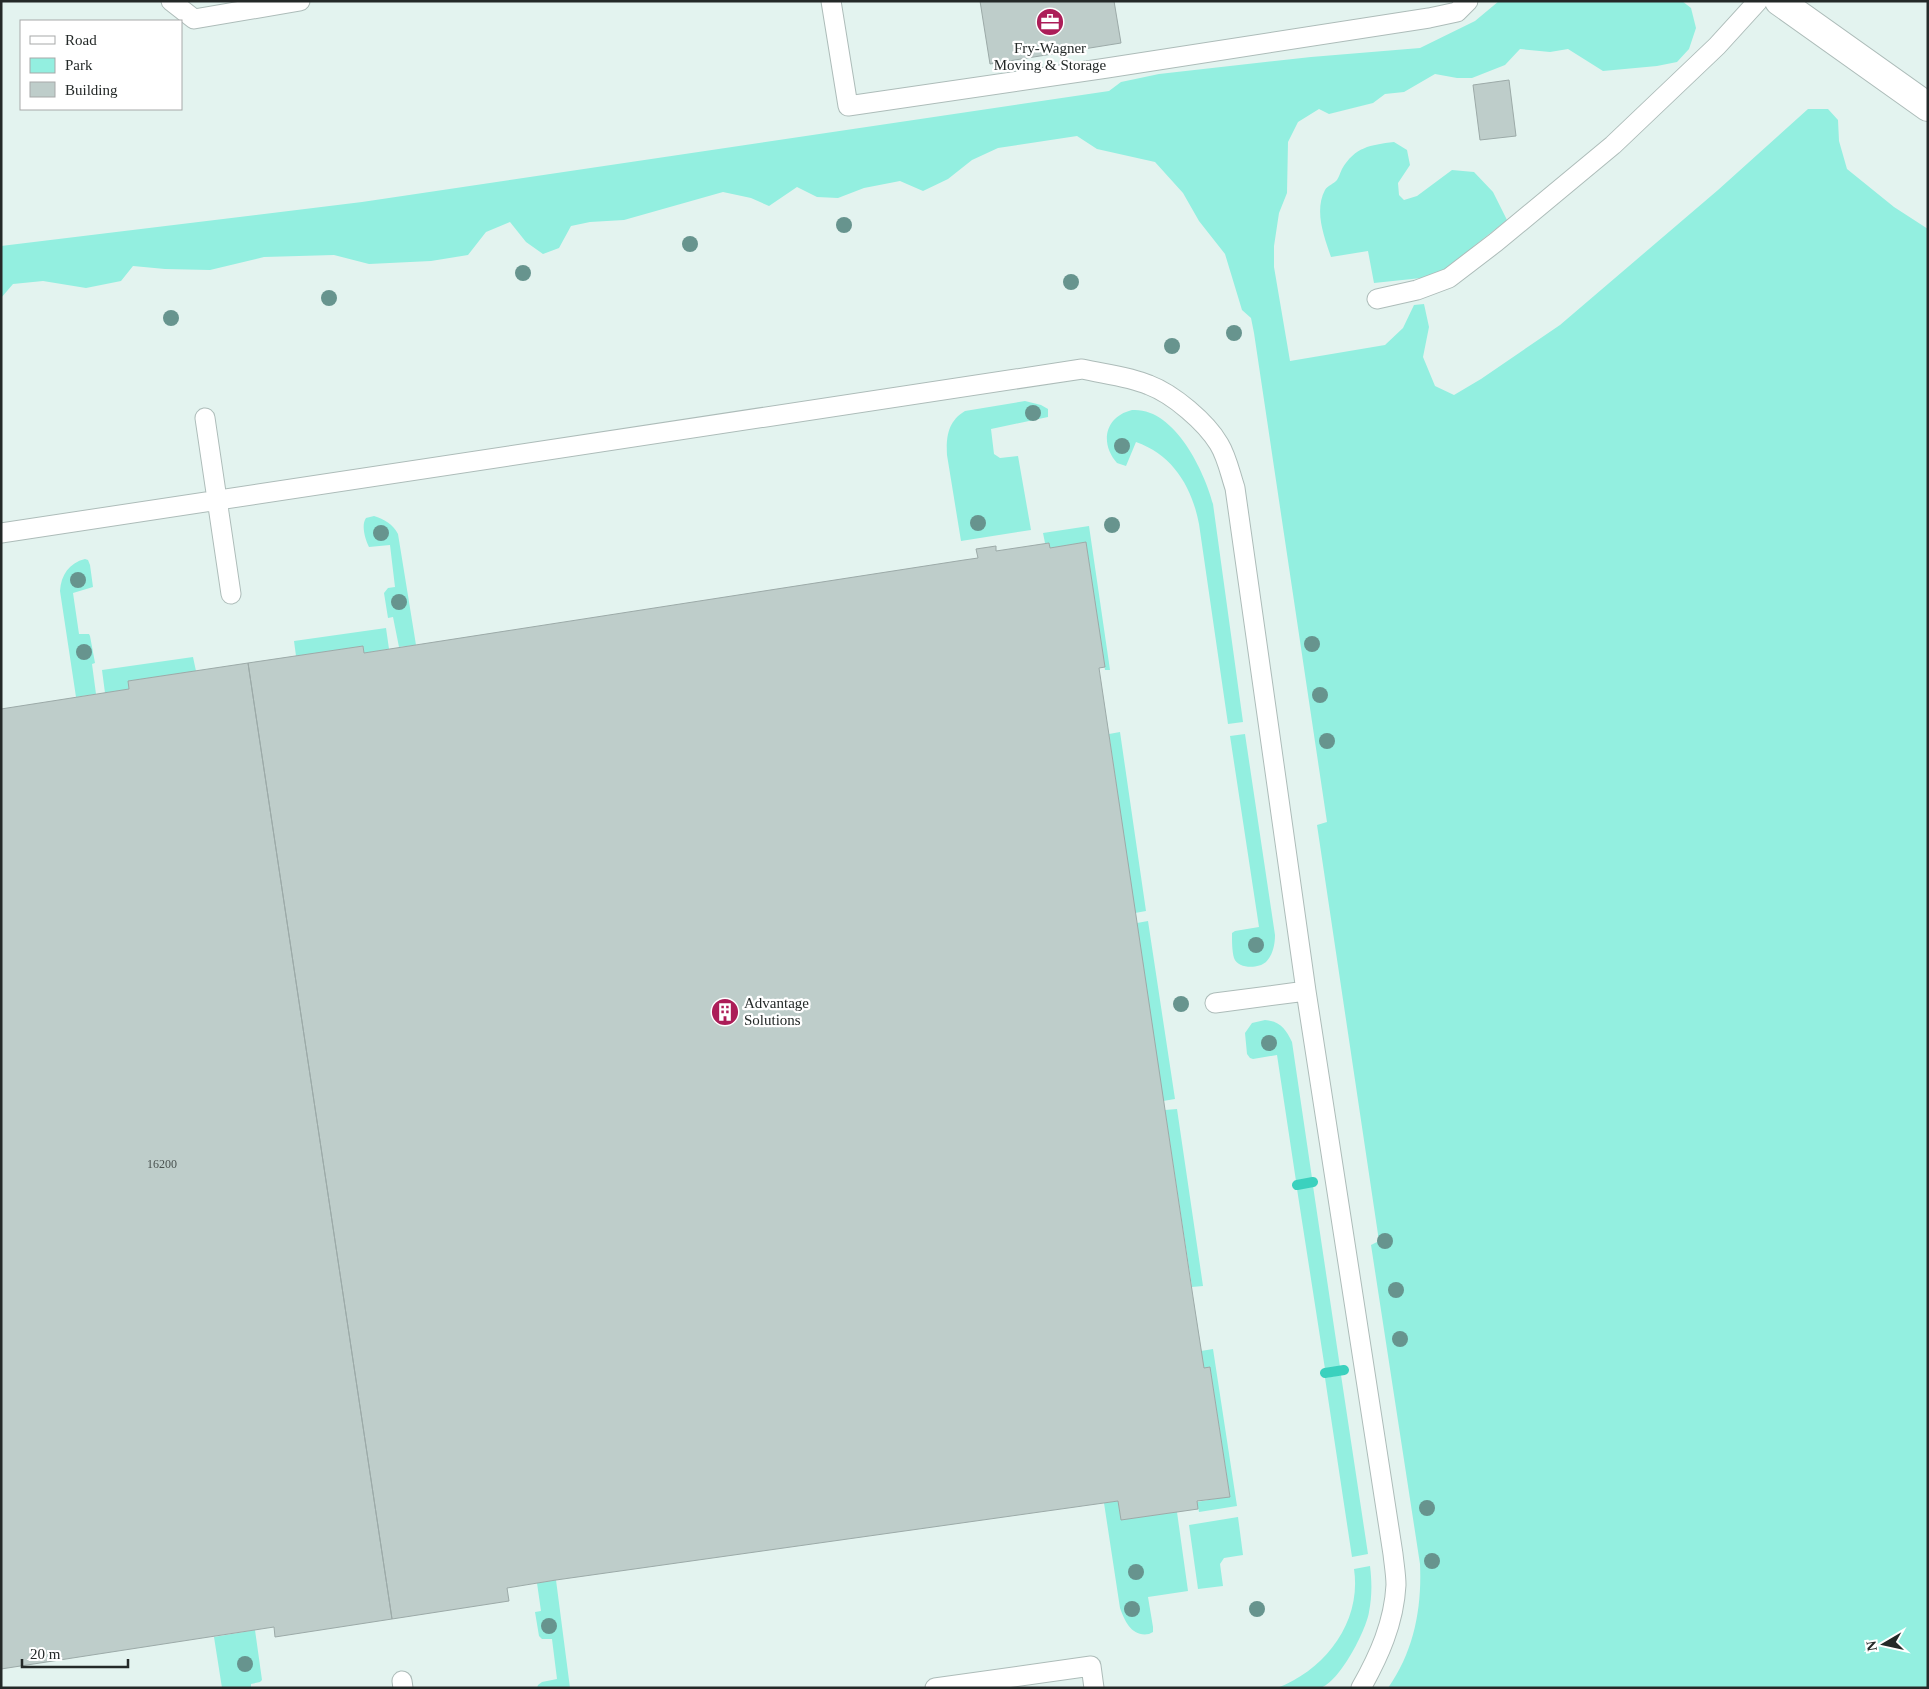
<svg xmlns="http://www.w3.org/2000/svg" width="1929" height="1689" font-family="'Times New Roman',serif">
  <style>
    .green { fill: #93efe0 }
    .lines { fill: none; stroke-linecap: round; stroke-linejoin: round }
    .stream { stroke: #3bd1be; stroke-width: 10 }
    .building { fill: #becdca; stroke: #9caaa8 }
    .service-casing { stroke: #adbcb9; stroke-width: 21 }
    .secondary-casing { stroke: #adbcb9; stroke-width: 30 }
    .service { stroke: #fff; stroke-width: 19 }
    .secondary { stroke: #fff; stroke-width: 28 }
    .tree { fill: #67948e }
    .labels { text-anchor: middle; stroke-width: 4.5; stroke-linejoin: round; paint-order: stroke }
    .number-label { font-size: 12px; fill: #4a5250 }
    .poi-label { font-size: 15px; fill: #242928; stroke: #fff }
  </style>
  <rect width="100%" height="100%" fill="#e3f3ef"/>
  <path class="green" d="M 1499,1 L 1682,1 L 1691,8 L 1696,28 L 1689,49 L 1677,62 L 1657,66 L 1603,71 L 1568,49 L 1550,52 L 1520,49 L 1505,65 L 1472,78 L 1457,78 L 1435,74 L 1404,92 L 1385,94 L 1373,103 L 1329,114 L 1319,109 L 1298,122 L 1288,142 L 1287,193 L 1279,213 L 1274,246 L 1274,267 L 1290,361 L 1385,345 L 1403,328 L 1414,305 L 1424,304 L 1429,327 L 1423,357 L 1435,386 L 1454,395 L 1481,379 L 1560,325 L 1718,190 L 1808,109 L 1828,109 L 1838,120 L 1839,141 L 1847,169 L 1894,207 L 1928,229 L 1928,1688 L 1388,1688 C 1414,1651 1422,1608 1420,1564 L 1371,1245 L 1379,1241 L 1317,825 L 1327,822 L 1254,333 L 1251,318 L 1242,310 L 1225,254 L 1199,221 L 1183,193 L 1155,162 L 1097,149 L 1077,136 L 998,148 L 972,160 L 948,179 L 923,191 L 900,181 L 864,188 L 838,198 L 817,197 L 797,187 L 769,206 L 751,198 L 723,192 L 624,220 L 590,222 L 571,226 L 559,248 L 543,254 L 526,242 L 510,222 L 486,232 L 468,255 L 431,261 L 369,264 L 334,255 L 264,257 L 210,270 L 165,269 L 133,266 L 121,281 L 86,288 L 43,281 L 13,284 L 1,298 L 1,246 L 362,202 L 1109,91 L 1121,82 L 1159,74 L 1311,57 L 1420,48 L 1475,21 Z
    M 1394,142 L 1407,150 L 1410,165 L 1398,183 L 1399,195 L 1404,200 L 1417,196 L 1452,170 L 1474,172 L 1493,192 L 1507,220 L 1474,246 L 1455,266 L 1431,277 L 1374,283 L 1368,251 L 1331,257 C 1324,236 1314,211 1325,190 C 1328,185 1334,184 1337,180 C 1339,177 1340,173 1342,169 C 1355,147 1370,145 1394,142 Z
    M 1025,401 L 1041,405 L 1048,409 L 1048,417 L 991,429 L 994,454 L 1000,458 L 1018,456 L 1031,530 L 961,541 L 947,455 C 946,437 948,421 965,411 Z
    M 1132,410 C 1174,407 1204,470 1213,504 L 1243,722 L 1228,724 L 1199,524 C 1192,487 1173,455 1136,442 L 1126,466 L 1117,463 C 1100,444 1104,417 1132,410 Z
    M 374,516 C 384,519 393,524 398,534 L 416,645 L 399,647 L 393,617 L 388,618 L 384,593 L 388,588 L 395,587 L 390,545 L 369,547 C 365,539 361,525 366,518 Z
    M 1089,526 L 1110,670 L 1105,670 L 1086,542 L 1050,548 L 1049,543 L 1045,543 L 1043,533 Z
    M 85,559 L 88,560 L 90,565 L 93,587 L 73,593 L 79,634 L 89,634 L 90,636 L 95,663 L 92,664 L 96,694 L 76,697 L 60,591 C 61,575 69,563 85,559 Z
    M 386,628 L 389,649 L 364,653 L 363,646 L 296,656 L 294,641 Z
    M 193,657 L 196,671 L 128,681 L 129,689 L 105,693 L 102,670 Z
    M 1120,732 L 1146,911 L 1135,913 L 1109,734 Z
    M 1245,734 L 1275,935 C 1275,944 1273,955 1266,962 C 1258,969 1238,969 1234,958 C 1232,951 1232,941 1232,933 L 1235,931 L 1259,927 L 1230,736 Z
    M 1148,921 L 1175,1099 L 1163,1101 L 1137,923 Z
    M 1265,1020 C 1280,1021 1286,1029 1292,1042 L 1312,1178 L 1296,1181 L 1277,1055 L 1253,1059 L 1250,1058 L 1247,1054 L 1245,1033 L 1252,1023 Z
    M 1177,1109 L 1203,1286 L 1192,1287 L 1165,1110 Z
    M 1313,1186 L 1340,1367 L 1325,1369 L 1297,1189 Z
    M 1213,1349 L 1237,1506 L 1199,1512 L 1197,1502 L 1230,1496 L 1210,1367 L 1204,1368 L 1201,1351 Z
    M 1341,1375 L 1368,1554 L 1352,1557 L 1325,1378 Z
    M 1118,1501 L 1121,1520 L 1177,1512 L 1188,1591 L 1148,1597 L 1153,1627 L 1153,1632 L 1149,1634 C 1132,1637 1125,1622 1120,1608 L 1104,1503 Z
    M 1238,1517 L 1243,1555 L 1224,1558 L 1220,1564 L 1223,1586 L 1198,1589 L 1189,1525 Z
    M 1370,1566 C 1372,1582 1372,1597 1369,1612 C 1366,1631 1339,1683 1320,1688 C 1309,1689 1289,1688 1277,1688 C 1325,1670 1362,1622 1354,1569 Z
    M 556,1580 L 570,1688 L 537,1688 L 538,1685 L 542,1682 L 557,1679 L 552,1639 L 542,1639 L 539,1636 L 535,1612 L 541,1611 L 537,1583 Z
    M 255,1630 L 262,1680 L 260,1682 L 251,1684 L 251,1688 L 222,1688 L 214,1637 Z"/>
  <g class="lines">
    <path class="stream" d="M 1297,1185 L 1313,1182
      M 1325,1373 L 1344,1370"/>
  </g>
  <path class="building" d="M 980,1 L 1114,1 L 1121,43 L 990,64 Z
    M 1509,80 L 1516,136 L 1480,140 L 1473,85 Z
    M 1086,542 L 1105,667 L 1099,668 L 1193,1297 L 1204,1368 L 1210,1367 L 1230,1497 L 1197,1501 L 1198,1509 L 1121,1520 L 1118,1501 L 556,1580 L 507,1588 L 509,1601 L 392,1619 L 248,663 L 363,646 L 364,653 L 964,560 L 978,558 L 976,549 L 996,546 L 996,551 L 1049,543 L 1050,548 Z
    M 248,663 L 392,1619 L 275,1637 L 274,1627 L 1,1669 L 1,709 L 129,689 L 128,681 Z"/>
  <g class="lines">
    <defs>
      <path id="service" d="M 171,1 L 194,19 L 300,1
        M 831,1 L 848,106 L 1107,68 L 1429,18 L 1457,12 L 1468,1
        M 1377,299 L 1417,290 L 1449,278 L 1496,242 L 1613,145 L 1717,46 L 1758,1
        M 205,418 L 231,594
        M 1,533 L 1082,369 C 1104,374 1128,376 1149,385 C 1173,394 1206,422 1219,444 C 1227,457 1230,473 1235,488 L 1306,991 L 1393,1554 C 1394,1564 1396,1575 1396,1585 C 1394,1623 1379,1656 1361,1688
        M 1215,1003 L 1306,991
        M 402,1681 L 403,1688
        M 935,1688 L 1091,1666 L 1094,1688"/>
      <path id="secondary" d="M 1779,1 L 1928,107"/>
    </defs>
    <use href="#service" class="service-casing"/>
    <use href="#secondary" class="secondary-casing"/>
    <use href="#service" class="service"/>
    <use href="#secondary" class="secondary"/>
  </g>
  <g class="tree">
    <circle cx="844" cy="225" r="8"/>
    <circle cx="690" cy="244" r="8"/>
    <circle cx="523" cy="273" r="8"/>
    <circle cx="1071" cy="282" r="8"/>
    <circle cx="329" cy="298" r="8"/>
    <circle cx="171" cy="318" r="8"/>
    <circle cx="1234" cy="333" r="8"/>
    <circle cx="1172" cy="346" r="8"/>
    <circle cx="1033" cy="413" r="8"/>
    <circle cx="1122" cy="446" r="8"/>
    <circle cx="978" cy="523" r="8"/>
    <circle cx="1112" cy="525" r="8"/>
    <circle cx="381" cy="533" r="8"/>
    <circle cx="78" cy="580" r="8"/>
    <circle cx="399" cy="602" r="8"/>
    <circle cx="1312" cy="644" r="8"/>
    <circle cx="84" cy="652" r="8"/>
    <circle cx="1320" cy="695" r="8"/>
    <circle cx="1327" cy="741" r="8"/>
    <circle cx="1256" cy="945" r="8"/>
    <circle cx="1181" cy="1004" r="8"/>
    <circle cx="1269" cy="1043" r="8"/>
    <circle cx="1385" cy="1241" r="8"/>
    <circle cx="1396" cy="1290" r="8"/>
    <circle cx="1400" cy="1339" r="8"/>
    <circle cx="1427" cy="1508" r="8"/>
    <circle cx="1432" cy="1561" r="8"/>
    <circle cx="1136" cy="1572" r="8"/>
    <circle cx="1132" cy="1609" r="8"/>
    <circle cx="1257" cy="1609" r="8"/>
    <circle cx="549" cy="1626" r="8"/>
    <circle cx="245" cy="1664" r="8"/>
  </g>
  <defs>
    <symbol id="office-disc" viewBox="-11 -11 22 22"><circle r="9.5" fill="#ac1d58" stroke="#fff"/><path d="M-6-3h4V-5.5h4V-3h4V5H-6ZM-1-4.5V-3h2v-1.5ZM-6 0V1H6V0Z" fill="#fff"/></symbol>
    <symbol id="building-disc" viewBox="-11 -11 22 22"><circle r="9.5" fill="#ac1d58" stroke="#fff"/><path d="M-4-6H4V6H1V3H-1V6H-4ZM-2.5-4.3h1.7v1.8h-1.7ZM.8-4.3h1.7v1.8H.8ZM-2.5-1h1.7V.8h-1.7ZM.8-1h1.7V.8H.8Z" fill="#fff"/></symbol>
  </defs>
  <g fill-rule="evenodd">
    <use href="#office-disc" x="1034" y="6" width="32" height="32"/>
    <use href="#building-disc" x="709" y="996" width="32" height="32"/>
  </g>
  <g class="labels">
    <g class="number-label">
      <text x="162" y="1168">16200</text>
    </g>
    <g class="poi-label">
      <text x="1050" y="53">Fry-Wagner<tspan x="1050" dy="17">Moving &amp; Storage</tspan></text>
      <text x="744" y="1008" text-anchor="start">Advantage<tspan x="744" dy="17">Solutions</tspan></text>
    </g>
  </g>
  <rect width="1929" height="1689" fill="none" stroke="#242928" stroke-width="5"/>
  <rect x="20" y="20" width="162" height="90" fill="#ffffff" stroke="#a7a9a9"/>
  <rect x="30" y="36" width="25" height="8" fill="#ffffff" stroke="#a7a9a9"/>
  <text x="65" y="45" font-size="15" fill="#242928">Road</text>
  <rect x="30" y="58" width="25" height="15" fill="#93efe0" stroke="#a7a9a9"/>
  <text x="65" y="70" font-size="15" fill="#242928">Park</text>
  <rect x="30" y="82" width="25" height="15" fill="#becdca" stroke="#a7a9a9"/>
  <text x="65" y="95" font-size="15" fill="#242928">Building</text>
  <g transform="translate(1884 1644) rotate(261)" stroke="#ffffff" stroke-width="4" paint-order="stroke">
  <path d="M0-4L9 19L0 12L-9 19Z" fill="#242928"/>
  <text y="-8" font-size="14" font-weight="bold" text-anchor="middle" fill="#242928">N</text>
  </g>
  <path d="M22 1659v8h106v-8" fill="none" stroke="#242928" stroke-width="2.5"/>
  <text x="30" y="1659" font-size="15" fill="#242928" stroke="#ffffff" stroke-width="4" paint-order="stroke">20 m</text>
</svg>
